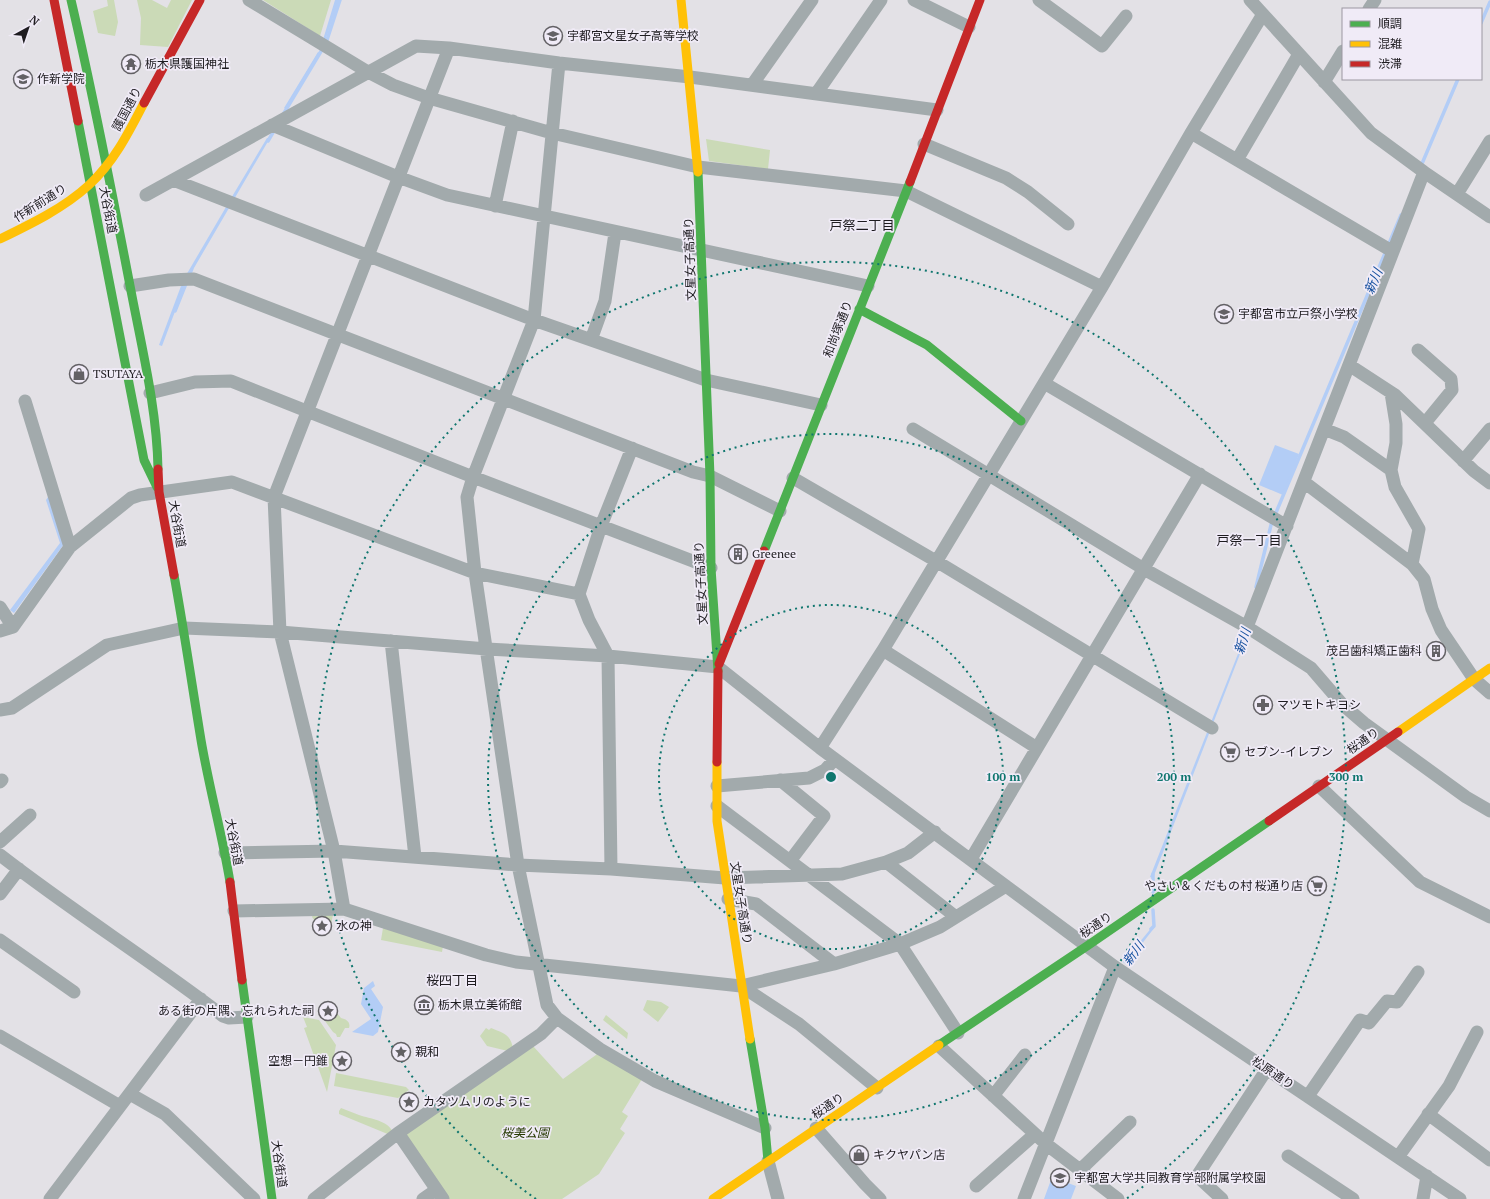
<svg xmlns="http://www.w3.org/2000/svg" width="1490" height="1199" font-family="'PT Serif','Noto Sans JP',serif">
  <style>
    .green { fill: #cbdab7 }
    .water { fill: #b3cdf6 }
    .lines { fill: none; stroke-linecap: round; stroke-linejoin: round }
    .stream { stroke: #b3cdf6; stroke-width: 3.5 }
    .street { stroke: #a2aaac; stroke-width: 13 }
    .fast { stroke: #4caf50; stroke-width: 9 }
    .slow { stroke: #ffc107; stroke-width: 9 }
    .jam { stroke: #c62828; stroke-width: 9 }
    .ring { fill: none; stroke: #0f766e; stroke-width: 2; stroke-dasharray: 2 4 }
    .labels { text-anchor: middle; stroke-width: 3.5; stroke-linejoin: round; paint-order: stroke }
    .poi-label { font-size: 12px; fill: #1e1c20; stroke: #f0ebf7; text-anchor: start }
    .street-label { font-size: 12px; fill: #1e1c20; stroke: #f0ebf7 }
    .park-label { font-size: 12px; font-style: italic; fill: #253900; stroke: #f0ebf7 }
    .neighbourhood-label { font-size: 13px; fill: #1e1c20; stroke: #f0ebf7 }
    .water-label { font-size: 13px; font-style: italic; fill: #144f9e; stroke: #f0ebf7 }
    .centre { fill: #0f766e; stroke: #f0ebf7; stroke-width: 2 }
    .ring-label { font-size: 12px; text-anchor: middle; font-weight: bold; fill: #0f766e; stroke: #f0ebf7; stroke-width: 3.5; stroke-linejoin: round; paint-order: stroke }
  </style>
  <rect width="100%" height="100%" fill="#e3e1e6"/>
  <path class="green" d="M 107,0 L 114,0 L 118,22 L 115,36 L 98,33 L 93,11 L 108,6 Z
    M 137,0 L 152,0 L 167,8 L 171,0 L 192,0 L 168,47 L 140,45 L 141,18 Z
    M 263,0 L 331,0 L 320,36 Z
    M 706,139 L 770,150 L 768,169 L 709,161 Z
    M 313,914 L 333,915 L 330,929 L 319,927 L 312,917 Z
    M 383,928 L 443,946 L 442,952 L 381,940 Z
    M 647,1000 L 661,1002 L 669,1007 L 658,1022 L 643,1010 Z
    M 336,1012 L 341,1018 C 346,1019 351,1022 349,1028 L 345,1028 L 340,1037 L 337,1037 L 336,1034 L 333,1032 L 325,1021 Z
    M 606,1015 L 628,1033 L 627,1039 L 603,1020 Z
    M 303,1017 L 319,1020 L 336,1045 L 327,1092 L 304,1028 L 307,1027 Z
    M 486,1028 L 489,1030 L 491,1028 C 503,1033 511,1034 513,1049 L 508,1051 L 487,1046 L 480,1036 Z
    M 533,1046 L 563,1079 L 600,1052 L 642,1079 L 622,1112 L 628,1116 L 620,1129 L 625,1133 L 599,1174 L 562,1199 L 447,1199 L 406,1139 L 407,1132 Z
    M 336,1073 L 406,1087 L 409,1090 L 398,1098 L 334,1086 Z
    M 341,1108 C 347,1110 353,1113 359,1115 C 371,1119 387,1120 393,1132 L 390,1135 L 339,1114 L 339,1111 Z"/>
  <path class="water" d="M 335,0 L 339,0 L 324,44 L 322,43 Z
    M 318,52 L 320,53 L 286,109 L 284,108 Z
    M 267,138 L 270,138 L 233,201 L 230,200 Z
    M 226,207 L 229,208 L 194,268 L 191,276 L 185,277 Z
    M 185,285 L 162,346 L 159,345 L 181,286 Z
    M 1275,445 L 1299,454 L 1283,495 L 1259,485 Z
    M 50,494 L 64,544 L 14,613 L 10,610 L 60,543 L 46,500 Z
    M 1245,636 L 1247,636 L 1153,878 L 1150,877 Z
    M 1153,926 L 1155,927 L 1126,964 L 1123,962 Z
    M 373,981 L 375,986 L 371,989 L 383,1007 L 378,1032 L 373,1036 L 352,1032 L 371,1019 L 361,1004 L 364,988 Z
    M 1052,1177 L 1076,1186 L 1071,1199 L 1044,1199 Z"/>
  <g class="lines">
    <path class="stream" d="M 1481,23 L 1490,2
      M 326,43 L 340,0
      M 284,113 L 323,48
      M 268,141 L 275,129
      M 1421,166 L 1458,79
      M 175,311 L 187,281
      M 1275,515 L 1401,215
      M 1256,587 L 1272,521
      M 1153,874 L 1153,892
      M 1151,929 L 1154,926 L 1153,910"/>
    <path class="street" d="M 249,0 L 368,72 L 393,85 L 429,98 L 552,133 L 698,167 L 906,191 L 1102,287
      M 914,0 L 969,27
      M 1039,0 L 1102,46 L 1126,16
      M 1250,0 L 1371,133 L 1424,172 L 1490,217
      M 1369,9 L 1375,0
      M 559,63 L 534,320 L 473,477 L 467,497 L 475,573 L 518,865 L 547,1005 L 557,1018 L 600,1049 L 655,1081 L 765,1128
      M 1324,82 L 1343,51
      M 752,85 L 812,0
      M 816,94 L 881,0
      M 272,125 L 398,177 L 447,195 L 868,286
      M 1191,133 L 1392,251
      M 924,144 L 1006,178 L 1028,192 L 1068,224
      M 1237,160 L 1299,54
      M 173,180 L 534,320 L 706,380 L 821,405
      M 1457,194 L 1490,141
      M 146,195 L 416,46 L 449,48 L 559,63 L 690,77 L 937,110
      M 495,206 L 513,121
      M 130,286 L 169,280 L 194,279 L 693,472 L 710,476 L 780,511
      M 591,340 L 605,301 L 615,233
      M 1418,350 L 1451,379 L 1452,390 L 1425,423
      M 1349,365 L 1395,395 L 1474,471 L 1490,483
      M 1044,383 L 1287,526
      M 150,393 L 195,382 L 231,381 L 473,477 L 711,568
      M 1391,393 L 1396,424 L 1396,443 L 1391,470 L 1395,487 L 1419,529 L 1412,564 L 1424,579 L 1432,609 L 1441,630 L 1474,679 L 1490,693
      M 25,401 L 70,547
      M 913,429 L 1144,569 L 1247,627 L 1286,652 L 1311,668 L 1342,704 L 1364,723 L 1466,797 L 1490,811
      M 1324,429 L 1344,437 L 1391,470
      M 1463,461 L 1490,429
      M 793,478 L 936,561 L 1212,728
      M 1304,482 L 1412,564
      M 0,607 L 13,627
      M 1247,627 L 1424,172
      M 0,631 L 13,627 L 70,547 L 131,498 L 140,495 L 232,482 L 475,573 L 579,594
      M 391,641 L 415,857
      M 883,650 L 1037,748
      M 0,710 L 12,708 L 107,645 L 184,628 L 280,632 L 487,649 L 608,656 L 718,667 L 820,748 L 1115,967 L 1460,1199
      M 820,748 L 883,650 L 1102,287 L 1191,133 L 1263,14
      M 780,780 L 824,816 L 790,861
      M 0,782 L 2,780
      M 717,786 L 809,778 L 825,770 L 835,759
      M 1319,786 L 1420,882 L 1490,917
      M 717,806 L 900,944 L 958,1033
      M 0,842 L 30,815
      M 225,853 L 334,851 L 518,865 L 611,869 L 725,878 L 842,874 L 886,862 L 908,853 L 935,832
      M 0,855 C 72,911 150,960 223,1016 L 229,1018 L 247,1017
      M 971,859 L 1200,474
      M 886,862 L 956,917
      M 611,869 L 608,656 L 589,620 L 579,594 L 601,526 L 632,448
      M 0,894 L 19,869
      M 728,899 L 756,904 L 834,964
      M 344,909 L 334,851 L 280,632 L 274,497 L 449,48
      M 234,911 L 344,909 L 486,955 L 516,962 L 741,986 L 834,964 L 900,944 L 940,927 L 1006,886
      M 0,940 L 74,992
      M 741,986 L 799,1024 L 877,1088
      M 0,1036 L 120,1106
      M 939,1046 L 1046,1144 L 1118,1199
      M 130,1094 L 165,1114 L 254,1199
      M 993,1096 L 1025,1055
      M 1308,1096 L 1360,1020 L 1369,1023 L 1387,1001 L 1397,1002 L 1418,972
      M 1428,1114 L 1490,1160
      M 816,1128 L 865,1184 L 880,1199
      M 398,1133 L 443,1199
      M 1288,1156 L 1353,1199
      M 1398,1157 L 1449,1086 L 1477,1032
      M 768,1161 L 778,1199
      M 1080,1170 L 1130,1122
      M 976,1186 L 1035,1134
      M 50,1199 L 201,999
      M 314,1199 L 398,1133 L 541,1034 L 557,1018
      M 423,1199 L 436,1190
      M 1024,1199 L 1115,967
      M 1222,1199 L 1197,1176 L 1267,1069
      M 1423,1199 L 1427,1176"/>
    <path class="fast" d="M 71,0 C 94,98 113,197 132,296 C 143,353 157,411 158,469
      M 78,121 L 144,460 L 157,487
      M 698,172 L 710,476 L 711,568 L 718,671
      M 859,309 L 927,345 L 1021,421
      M 764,551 L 910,182
      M 174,575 C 184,630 192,685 201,740 C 209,787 222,834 230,882
      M 242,980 L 272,1199
      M 750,1039 L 765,1128 L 768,1161
      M 939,1045 L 1087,946 L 1269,821"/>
    <path class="slow" d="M 681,0 L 698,172
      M 0,239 C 31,224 64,208 89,185 C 114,162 129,132 144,103
      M 1398,732 L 1490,668
      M 717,762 L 717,821 L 750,1039
      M 713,1199 L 939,1045"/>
    <path class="jam" d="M 54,0 L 78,121
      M 144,103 L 200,0
      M 910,182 L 980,0
      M 158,469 L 159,492 L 174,575
      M 719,664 L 764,551
      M 717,762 L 718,671
      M 1269,821 L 1398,732
      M 230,882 L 242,980"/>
  </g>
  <g class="ring">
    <circle cx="831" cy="777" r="172"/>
    <circle cx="831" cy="777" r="343"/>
    <path d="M536 1199A515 515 0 1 1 1126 1199"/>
  </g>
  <defs>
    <symbol id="school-ring" viewBox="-11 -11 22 22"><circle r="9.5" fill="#f0ebf7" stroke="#636165" stroke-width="1.5"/><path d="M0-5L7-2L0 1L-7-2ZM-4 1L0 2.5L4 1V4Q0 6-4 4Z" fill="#636165"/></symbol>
    <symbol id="temple-ring" viewBox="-11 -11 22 22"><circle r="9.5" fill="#f0ebf7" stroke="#636165" stroke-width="1.5"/><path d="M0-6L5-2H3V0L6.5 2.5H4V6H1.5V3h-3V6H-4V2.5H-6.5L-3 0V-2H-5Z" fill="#636165"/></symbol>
    <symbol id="shop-ring" viewBox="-11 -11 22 22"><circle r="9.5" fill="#f0ebf7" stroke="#636165" stroke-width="1.5"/><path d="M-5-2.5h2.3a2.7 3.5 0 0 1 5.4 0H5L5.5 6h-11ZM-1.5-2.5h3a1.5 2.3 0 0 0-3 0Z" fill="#636165"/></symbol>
    <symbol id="building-ring" viewBox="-11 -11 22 22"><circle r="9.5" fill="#f0ebf7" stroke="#636165" stroke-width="1.5"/><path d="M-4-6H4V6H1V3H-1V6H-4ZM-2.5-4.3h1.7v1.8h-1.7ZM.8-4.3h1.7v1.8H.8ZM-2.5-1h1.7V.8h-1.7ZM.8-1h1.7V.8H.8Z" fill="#636165"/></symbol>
    <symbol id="pharmacy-ring" viewBox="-11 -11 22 22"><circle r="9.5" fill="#f0ebf7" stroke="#636165" stroke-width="1.5"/><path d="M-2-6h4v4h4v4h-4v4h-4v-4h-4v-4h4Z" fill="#636165"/></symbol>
    <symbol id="supermarket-ring" viewBox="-11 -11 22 22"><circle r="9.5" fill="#f0ebf7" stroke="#636165" stroke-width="1.5"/><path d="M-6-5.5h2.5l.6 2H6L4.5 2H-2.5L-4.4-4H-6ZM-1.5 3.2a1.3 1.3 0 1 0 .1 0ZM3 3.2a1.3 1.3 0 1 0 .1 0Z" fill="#636165"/></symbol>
    <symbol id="sight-ring" viewBox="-11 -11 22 22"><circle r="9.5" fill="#f0ebf7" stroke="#636165" stroke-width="1.5"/><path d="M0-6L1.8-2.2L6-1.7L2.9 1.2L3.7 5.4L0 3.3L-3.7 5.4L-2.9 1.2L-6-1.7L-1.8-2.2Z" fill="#636165"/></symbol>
    <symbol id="museum-ring" viewBox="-11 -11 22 22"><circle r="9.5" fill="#f0ebf7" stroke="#636165" stroke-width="1.5"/><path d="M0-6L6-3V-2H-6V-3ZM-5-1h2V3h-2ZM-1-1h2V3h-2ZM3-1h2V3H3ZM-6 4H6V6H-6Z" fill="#636165"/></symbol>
  </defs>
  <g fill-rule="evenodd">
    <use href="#school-ring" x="542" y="25" width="22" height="22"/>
    <use href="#temple-ring" x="120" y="53" width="22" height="22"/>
    <use href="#school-ring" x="12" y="68" width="22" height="22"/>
    <use href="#school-ring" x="1213" y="303" width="22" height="22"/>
    <use href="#shop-ring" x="68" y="363" width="22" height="22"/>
    <use href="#building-ring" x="727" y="543" width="22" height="22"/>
    <use href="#building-ring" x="1425" y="640" width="22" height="22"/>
    <use href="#pharmacy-ring" x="1252" y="694" width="22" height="22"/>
    <use href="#supermarket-ring" x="1219" y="741" width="22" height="22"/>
    <use href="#supermarket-ring" x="1306" y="875" width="22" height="22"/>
    <use href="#sight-ring" x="311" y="915" width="22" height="22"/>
    <use href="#museum-ring" x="413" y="994" width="22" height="22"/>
    <use href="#sight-ring" x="317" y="1000" width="22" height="22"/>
    <use href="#sight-ring" x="390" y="1041" width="22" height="22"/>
    <use href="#sight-ring" x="331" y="1050" width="22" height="22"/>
    <use href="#sight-ring" x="398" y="1091" width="22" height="22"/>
    <use href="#shop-ring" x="848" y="1144" width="22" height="22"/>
    <use href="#school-ring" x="1049" y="1167" width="22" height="22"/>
  </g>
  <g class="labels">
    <g class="poi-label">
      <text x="567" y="40">宇都宮文星女子高等学校</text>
      <text x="145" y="68">栃木県護国神社</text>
      <text x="37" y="83">作新学院</text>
      <text x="1238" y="318">宇都宮市立戸祭小学校</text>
      <text x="93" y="378">TSUTAYA</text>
      <text x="752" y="558">Greenee</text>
      <text x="1422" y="655" text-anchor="end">茂呂歯科矯正歯科</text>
      <text x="1277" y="709">マツモトキヨシ</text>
      <text x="1244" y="756">セブン-イレブン</text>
      <text x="1303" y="890" text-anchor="end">やさい＆くだもの村 桜通り店</text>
      <text x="336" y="930">水の神</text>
      <text x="438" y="1009">栃木県立美術館</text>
      <text x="314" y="1015" text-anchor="end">ある街の片隅、忘れられた祠</text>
      <text x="415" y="1056">親和</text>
      <text x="328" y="1065" text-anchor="end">空想－円錐</text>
      <text x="423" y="1106">カタツムリのように</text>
      <text x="873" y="1159">キクヤパン店</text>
      <text x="1074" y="1182">宇都宮大学共同教育学部附属学校園</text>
    </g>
    <g class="street-label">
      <text transform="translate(127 109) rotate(-62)" y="4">護国通り</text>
      <text transform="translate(40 203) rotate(-32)" y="4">作新前通り</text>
      <text transform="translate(108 210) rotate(79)" y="4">大谷街道</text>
      <text transform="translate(690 259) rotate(-92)" y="4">文星女子高通り</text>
      <text transform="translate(838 329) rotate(-69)" y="4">和尚塚通り</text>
      <text transform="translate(177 524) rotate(80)" y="4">大谷街道</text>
      <text transform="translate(701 583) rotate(-93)" y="4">文星女子高通り</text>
      <text transform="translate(1363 741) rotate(-35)" y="4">桜通り</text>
      <text transform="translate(234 842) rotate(79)" y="4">大谷街道</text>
      <text transform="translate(741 903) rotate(81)" y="4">文星女子高通り</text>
      <text transform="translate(1096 925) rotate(-34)" y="4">桜通り</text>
      <text transform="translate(1273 1073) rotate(34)" y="4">松原通り</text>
      <text transform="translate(828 1106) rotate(-34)" y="4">桜通り</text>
      <text transform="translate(279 1164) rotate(82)" y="4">大谷街道</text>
    </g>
    <g class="park-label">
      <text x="525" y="1137">桜美公園</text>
    </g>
    <g class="neighbourhood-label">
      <text x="862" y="230">戸祭二丁目</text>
      <text x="1249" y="545">戸祭一丁目</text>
      <text x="452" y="985">桜四丁目</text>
    </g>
    <g class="water-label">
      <text transform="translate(1373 281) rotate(-67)" y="5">新川</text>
      <text transform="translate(1242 641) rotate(-72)" y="5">新川</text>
      <text transform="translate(1133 953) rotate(-53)" y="5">新川</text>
    </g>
  </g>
  <circle cx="831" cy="777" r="6" class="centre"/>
  <g class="ring-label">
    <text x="1003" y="781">100 m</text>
    <text x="1174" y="781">200 m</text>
    <text x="1346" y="781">300 m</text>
  </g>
  <rect x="1342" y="8" width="140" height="72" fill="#f0ebf7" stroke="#9c98a1"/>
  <rect x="1350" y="21" width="20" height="6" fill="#4caf50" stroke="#9c98a1"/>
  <text x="1378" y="28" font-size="12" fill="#1e1c20">順調</text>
  <rect x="1350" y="41" width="20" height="6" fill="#ffc107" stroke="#9c98a1"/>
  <text x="1378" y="48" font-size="12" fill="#1e1c20">混雑</text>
  <rect x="1350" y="61" width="20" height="6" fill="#c62828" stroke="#9c98a1"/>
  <text x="1378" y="68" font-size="12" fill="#1e1c20">渋滞</text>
  <g transform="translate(28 28) rotate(40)" stroke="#f0ebf7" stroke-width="3" paint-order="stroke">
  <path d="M0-3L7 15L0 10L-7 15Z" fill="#1e1c20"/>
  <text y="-6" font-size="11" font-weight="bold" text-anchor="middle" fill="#1e1c20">N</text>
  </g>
</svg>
